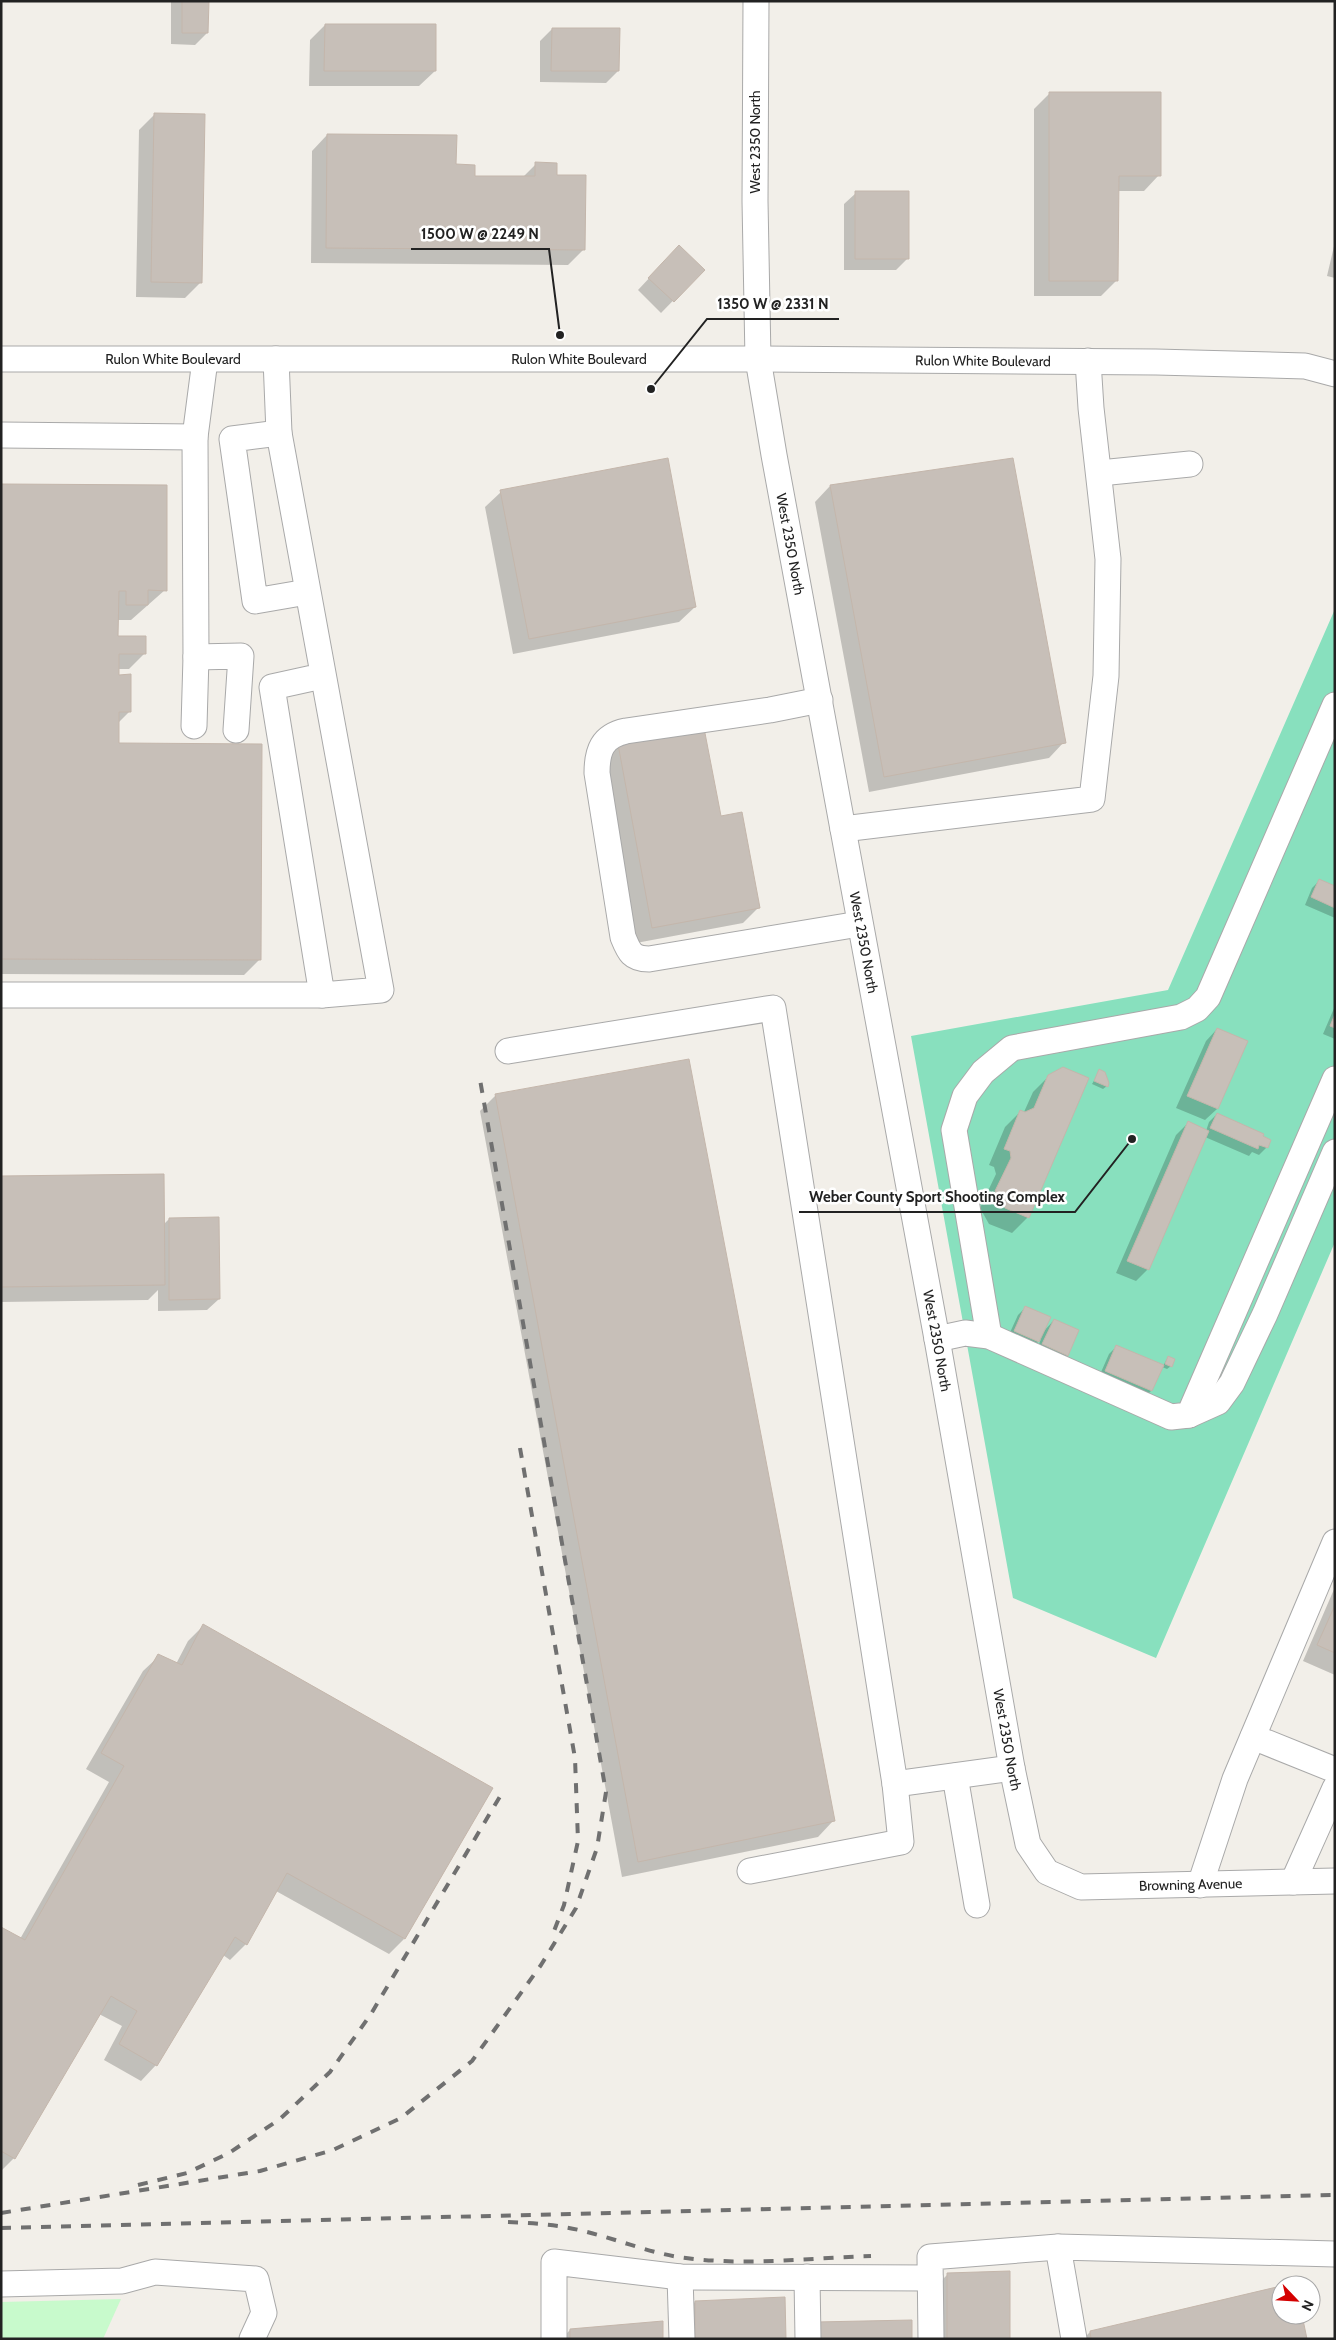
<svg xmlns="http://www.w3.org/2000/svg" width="1336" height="2340" font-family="Cabin,sans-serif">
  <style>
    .park { fill: #c8facc }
    .pitch { fill: #88e0be }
    .shadow { fill: #0003 }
    .building { fill: #c7bfb8; stroke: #c4b6ab }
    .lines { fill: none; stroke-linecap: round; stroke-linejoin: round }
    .minor-casing { stroke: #a9a9a9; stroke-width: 27 }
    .minor { stroke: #fff; stroke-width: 25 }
    .rail { stroke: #707070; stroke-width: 4; stroke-dasharray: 10 10; stroke-linecap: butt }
    .labels { text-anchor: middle; stroke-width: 5; stroke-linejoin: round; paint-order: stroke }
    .street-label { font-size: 14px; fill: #222; stroke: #fff }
    .leader { fill: none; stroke: #222; stroke-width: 2 }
    .callout-dot { fill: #222; stroke: #fff; stroke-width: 2 }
    .callout-label { font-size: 15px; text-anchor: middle; font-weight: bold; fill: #222; stroke: #fff; stroke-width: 5; stroke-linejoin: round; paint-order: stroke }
  </style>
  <rect width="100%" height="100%" fill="#f2efe9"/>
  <path class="park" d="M 121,2299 L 103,2339 L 1,2339 L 1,2302 Z"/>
  <path class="pitch" d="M 1335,609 L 1335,1242 L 1156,1658 L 1013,1598 L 911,1036 L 1168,990 Z"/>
  <path class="shadow" d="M 171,1 L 207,1 L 207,33 L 195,45 L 171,44 Z
    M 325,25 L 435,71 L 419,86 L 309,86 L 310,40 Z
    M 552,29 L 618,71 L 606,83 L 540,82 L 540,41 Z
    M 1050,93 L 1159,175 L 1144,191 L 1117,191 L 1117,280 L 1101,296 L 1034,296 L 1034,109 Z
    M 155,114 L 201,282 L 185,298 L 136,297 L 139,130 Z
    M 327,135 L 474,177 L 522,178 L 536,164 L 556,176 L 584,249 L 568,265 L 311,263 L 312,151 Z
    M 856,193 L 908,258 L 896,270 L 844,270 L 844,204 Z
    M 1335,242 L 1335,278 L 1327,276 Z
    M 668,258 L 703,270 L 661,313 L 638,290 Z
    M 1,486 L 165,590 L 131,620 L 117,620 L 117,638 L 145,653 L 129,669 L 118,669 L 118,676 L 130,711 L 118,723 L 118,745 L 260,959 L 244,975 L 1,974 Z
    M 830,486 L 1064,742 L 1049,758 L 869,792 L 815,502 Z
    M 501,492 L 695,607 L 679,622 L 513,654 L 485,507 Z
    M 618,746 L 720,817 L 759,907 L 743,923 L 636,943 L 603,761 Z
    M 1320,880 L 1335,887 L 1335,918 L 1305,905 L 1312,888 Z
    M 1335,1006 L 1335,1039 L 1323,1034 Z
    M 1217,1029 L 1246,1042 L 1217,1109 L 1205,1120 L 1176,1108 L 1206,1041 Z
    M 1100,1071 L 1107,1086 L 1103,1089 L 1092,1084 Z
    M 1049,1076 L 1088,1079 L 1028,1217 L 1012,1233 L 989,1224 L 980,1208 L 996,1174 L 994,1167 L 989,1165 L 1005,1127 L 1021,1111 L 1024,1112 L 1033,1092 Z
    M 496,1095 L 833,1821 L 818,1837 L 622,1877 L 480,1111 Z
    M 1217,1114 L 1262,1137 L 1267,1147 L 1259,1155 L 1252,1152 L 1249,1156 L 1205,1137 L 1148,1269 L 1136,1281 L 1116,1273 L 1176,1135 L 1188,1123 L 1206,1131 L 1209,1122 Z
    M 1,1177 L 163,1225 L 169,1219 L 219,1299 L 207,1310 L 158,1311 L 158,1290 L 148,1300 L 1,1302 Z
    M 1026,1307 L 1044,1331 L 1054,1320 L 1067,1355 L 1059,1363 L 1036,1352 L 1041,1339 L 1031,1349 L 1007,1339 L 1018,1315 Z
    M 1117,1346 L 1163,1366 L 1168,1357 L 1171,1366 L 1167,1369 L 1162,1367 L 1151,1391 L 1144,1398 L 1098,1379 L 1109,1354 Z
    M 1335,1587 L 1335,1675 L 1303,1661 Z
    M 203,1626 L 404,1939 L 389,1954 L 276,1891 L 246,1944 L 230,1960 L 223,1955 L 156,2065 L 141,2081 L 104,2060 L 122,2026 L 99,2014 L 14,2158 L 1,2171 L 1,1928 L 20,1939 L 109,1782 L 86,1769 L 143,1671 L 159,1656 L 176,1664 L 188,1641 Z
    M 948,2274 L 1009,2339 L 932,2339 L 932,2290 Z
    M 1281,2287 L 1281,2315 L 1300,2315 L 1306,2339 L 1083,2339 L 1090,2332 Z
    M 695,2302 L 785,2339 L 680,2339 L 679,2318 Z
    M 570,2330 L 662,2339 L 561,2339 Z"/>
  <path class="building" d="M 182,1 L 209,1 L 208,33 L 182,33 Z
    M 325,24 L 436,24 L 436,71 L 324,71 Z
    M 552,28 L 620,28 L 619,71 L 551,71 Z
    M 1049,92 L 1161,92 L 1161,176 L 1119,176 L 1118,281 L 1049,281 Z
    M 154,113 L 205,114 L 202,283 L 151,282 Z
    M 327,134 L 457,135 L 456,164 L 475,165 L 475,176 L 535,176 L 535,162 L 557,163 L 557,175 L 586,175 L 585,250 L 326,248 Z
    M 855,191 L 909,191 L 909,259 L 855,259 Z
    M 679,245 L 705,270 L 674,302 L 648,278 Z
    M 668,458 L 696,607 L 529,639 L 500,490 Z
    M 1013,458 L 1066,743 L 884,777 L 830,485 Z
    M 1,484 L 167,485 L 167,591 L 148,590 L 148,605 L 126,605 L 126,591 L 119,591 L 118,636 L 146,636 L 146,654 L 119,654 L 119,675 L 131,674 L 131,712 L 119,712 L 119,743 L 262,744 L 261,960 L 1,959 Z
    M 704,728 L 721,816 L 742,812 L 760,908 L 652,928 L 618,744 Z
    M 1319,879 L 1335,886 L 1335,908 L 1311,897 Z
    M 1335,1014 L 1335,1028 L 1330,1026 Z
    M 1217,1028 L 1248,1041 L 1218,1109 L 1187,1096 Z
    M 689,1059 L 835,1821 L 638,1862 L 495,1094 Z
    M 1063,1067 L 1089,1078 L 1029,1218 L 1005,1208 L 995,1191 L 1011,1158 L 1010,1151 L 1004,1149 L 1020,1110 L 1025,1112 L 1034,1108 L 1048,1075 Z
    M 1099,1069 L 1105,1072 L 1109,1083 L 1108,1087 L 1094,1081 Z
    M 1217,1113 L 1264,1134 L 1263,1136 L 1271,1140 L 1268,1148 L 1259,1145 L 1258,1149 L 1210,1128 Z
    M 1188,1121 L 1209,1131 L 1149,1270 L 1127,1261 Z
    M 164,1174 L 165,1285 L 1,1287 L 1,1176 Z
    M 219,1217 L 220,1299 L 169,1300 L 169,1218 Z
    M 1025,1306 L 1051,1317 L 1039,1342 L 1014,1331 Z
    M 1054,1319 L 1079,1330 L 1068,1356 L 1042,1344 Z
    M 1116,1345 L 1164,1365 L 1152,1391 L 1105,1371 Z
    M 1168,1356 L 1175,1359 L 1172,1367 L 1165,1364 Z
    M 1335,1605 L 1335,1653 L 1317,1645 Z
    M 203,1624 L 493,1788 L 405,1939 L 287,1873 L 247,1945 L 235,1937 L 157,2066 L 119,2044 L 137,2011 L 111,1996 L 15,2159 L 1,2151 L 1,1927 L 25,1940 L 124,1766 L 101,1753 L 158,1654 L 182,1665 Z
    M 1010,2271 L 1010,2339 L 947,2339 L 947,2273 Z
    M 1281,2286 L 1281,2315 L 1302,2315 L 1307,2339 L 1091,2339 L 1090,2331 Z
    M 785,2297 L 786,2339 L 695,2339 L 695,2301 Z
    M 912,2320 L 912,2339 L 817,2339 L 816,2322 Z
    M 663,2321 L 663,2339 L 570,2339 L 570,2329 Z"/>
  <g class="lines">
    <defs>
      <g id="minor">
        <path id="s1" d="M 756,1 L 755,201 L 758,359 L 774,455 L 937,1339 L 1012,1768 L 1028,1844 L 1047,1872 L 1081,1887 L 1335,1881"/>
        <path id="s2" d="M 1,359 L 758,359 L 1156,362 L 1305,366 L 1335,374"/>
        <path d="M 276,359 L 279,433 L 381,990 L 322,995 L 272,687 L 322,676"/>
        <path d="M 279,433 L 232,439 L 255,601 L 307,592"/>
        <path d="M 1,435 L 195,437"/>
        <path d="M 1100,473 L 1190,464"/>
        <path d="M 196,657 L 241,656 L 236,730"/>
        <path d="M 820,700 L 770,710 L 626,731 C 602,736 597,751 597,773 L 623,937 C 629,952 632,959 649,959 L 859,924"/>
        <path d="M 194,726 L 196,657 L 195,437 L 205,360"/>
        <path d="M 843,829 L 1092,799 L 1106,676 L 1108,559 L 1091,408 L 1088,361"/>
        <path d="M 1,995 L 322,995"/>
        <path d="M 508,1051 L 773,1008 L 895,1784 L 1012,1768"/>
        <path d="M 989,1336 L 954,1130 L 965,1096 L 983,1072 L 1012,1048 L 1181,1017 L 1197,1009 L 1208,997 L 1335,705"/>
        <path d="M 937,1339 L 965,1333 L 989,1336 L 1171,1417 L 1189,1415 L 1335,1079"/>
        <path d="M 1189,1415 L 1218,1402 L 1232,1383 L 1265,1314 L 1335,1152"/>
        <path d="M 1253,1737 L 1335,1770"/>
        <path d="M 955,1776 L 977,1905"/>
        <path d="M 750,1871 L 901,1842 L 895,1784"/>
        <path d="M 1293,1882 L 1335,1788"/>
        <path d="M 1200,1885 L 1235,1779 L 1335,1542"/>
        <path d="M 680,2277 L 682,2339"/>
        <path d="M 807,2277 L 808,2339"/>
        <path d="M 1,2284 L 122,2281 L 155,2272 L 256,2279 L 264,2313 L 252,2339"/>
        <path d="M 554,2339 L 554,2262 L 680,2277 L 930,2278"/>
        <path d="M 931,2339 L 930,2257 L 1058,2247"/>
        <path d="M 1074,2339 L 1058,2247 L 1335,2254"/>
      </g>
    </defs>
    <use href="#minor" class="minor-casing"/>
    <use href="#minor" class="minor"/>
    <path class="rail" d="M 520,1448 L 575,1758 L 578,1841 L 564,1905 L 551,1939
      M 138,2185 L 187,2173 L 229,2153 L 280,2119 L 330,2072 L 371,2014 L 502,1793
      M 1,2213 L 260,2171 L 333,2150 L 401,2118 L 472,2061 L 541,1965 L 576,1908 L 597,1848 L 606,1792 L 479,1074
      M 508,2222 C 535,2223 561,2225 587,2232 C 620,2240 652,2254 686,2258 C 746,2266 810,2258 871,2256
      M 1,2228 L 1335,2195"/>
  </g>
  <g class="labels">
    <g class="street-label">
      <text transform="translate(755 142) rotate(-90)" y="5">West 2350 North</text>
      <text dy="5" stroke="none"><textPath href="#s2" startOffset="172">Rulon White Boulevard</textPath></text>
      <text dy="5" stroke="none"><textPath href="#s2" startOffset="578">Rulon White Boulevard</textPath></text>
      <text dy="5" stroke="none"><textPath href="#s2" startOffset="982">Rulon White Boulevard</textPath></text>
      <text dy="5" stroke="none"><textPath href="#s1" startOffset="546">West 2350 North</textPath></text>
      <text dy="5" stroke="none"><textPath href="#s1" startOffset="951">West 2350 North</textPath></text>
      <text dy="5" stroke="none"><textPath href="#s1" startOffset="1356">West 2350 North</textPath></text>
      <text dy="5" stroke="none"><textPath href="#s1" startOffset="1761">West 2350 North</textPath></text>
      <text dy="5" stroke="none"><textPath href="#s1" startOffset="2048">Browning Avenue</textPath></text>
    </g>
  </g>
  <path class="leader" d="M560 335L549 249H411M651 389L707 319H839M1132 1139L1075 1212H799"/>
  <g class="callout-dot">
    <circle cx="560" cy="335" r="5"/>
    <circle cx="651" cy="389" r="5"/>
    <circle cx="1132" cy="1139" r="5"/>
  </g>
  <g class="callout-label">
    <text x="480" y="239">1500 W @ 2249 N</text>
    <text x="773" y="309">1350 W @ 2331 N</text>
    <text x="937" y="1202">Weber County Sport Shooting Complex</text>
  </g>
  <rect width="1336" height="2340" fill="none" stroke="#222222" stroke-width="5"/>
  <g transform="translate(1296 2300) rotate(115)"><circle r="24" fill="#ffffff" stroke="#a7a7a7"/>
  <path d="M0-4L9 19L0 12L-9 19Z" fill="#d40000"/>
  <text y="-8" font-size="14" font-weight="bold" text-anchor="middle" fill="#222222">N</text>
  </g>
</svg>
